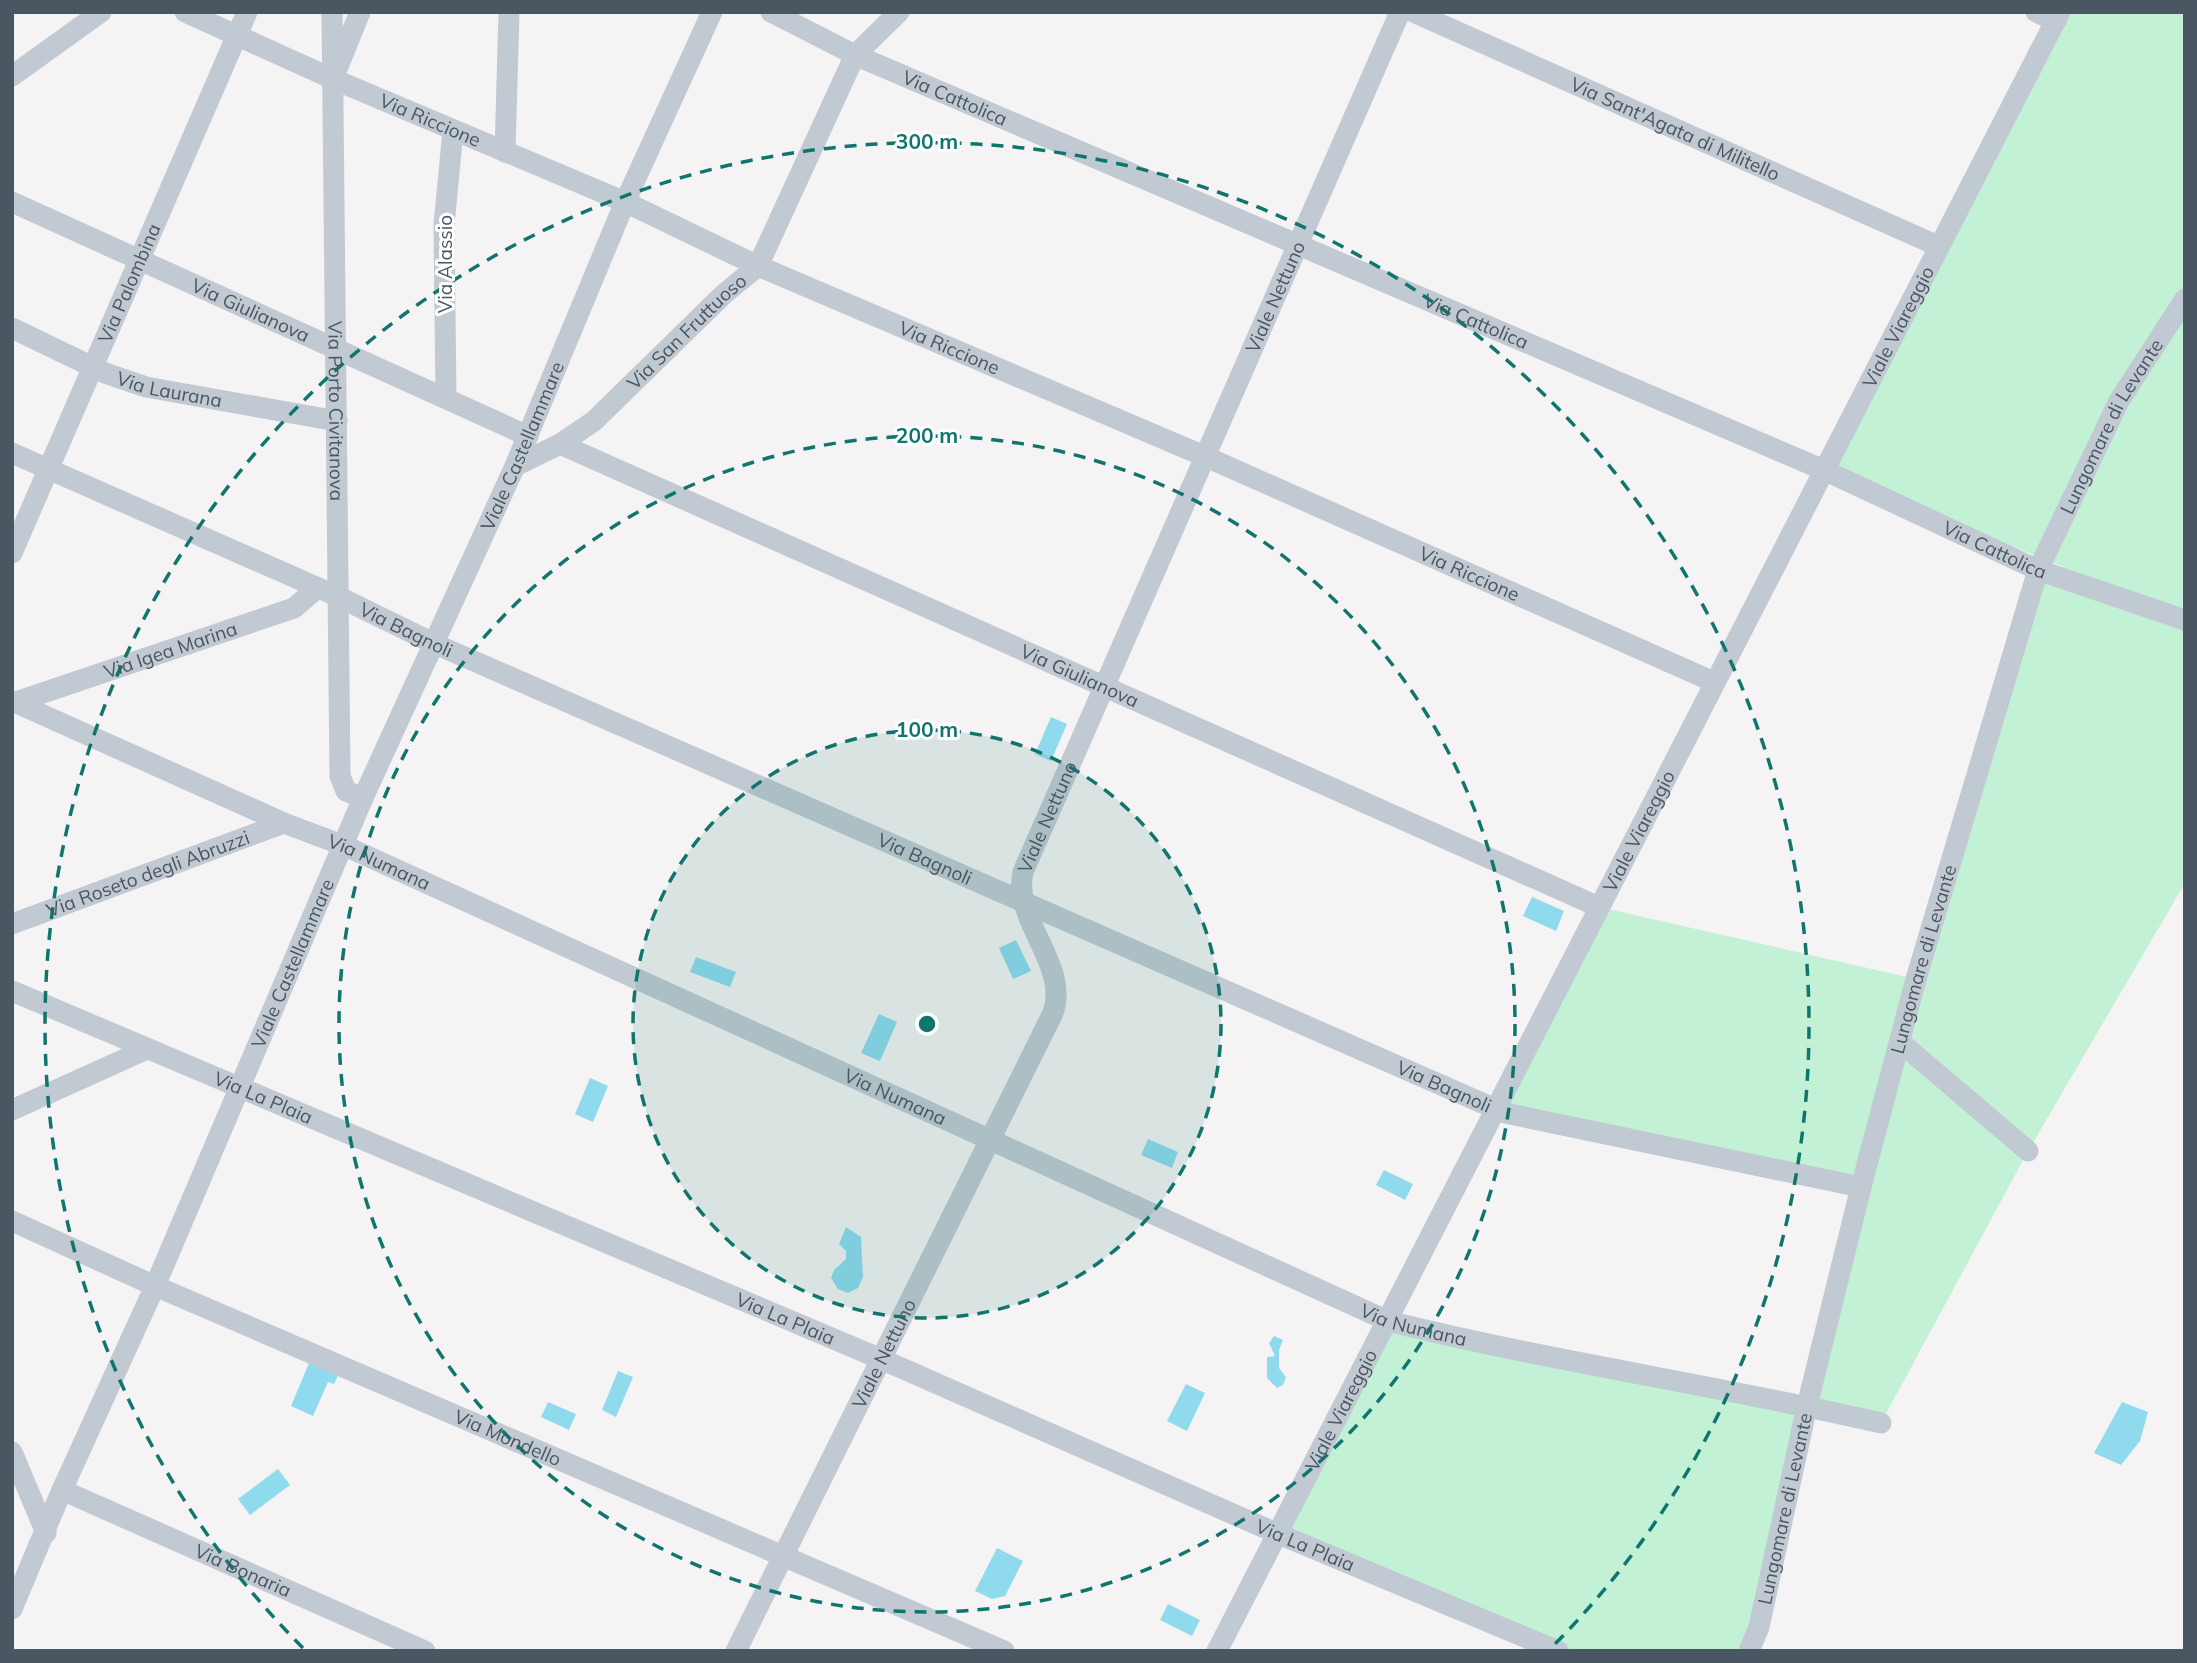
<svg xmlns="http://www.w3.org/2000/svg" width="2197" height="1663" font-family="Mulish,sans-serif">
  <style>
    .green { fill: #c3f1d5 }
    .water { fill: #90daee }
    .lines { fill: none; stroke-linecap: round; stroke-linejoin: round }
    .street { stroke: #c1cad2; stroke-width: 21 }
    .ring { fill: none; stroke: #0f766e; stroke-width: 3.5; stroke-dasharray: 12 9 }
    .labels { text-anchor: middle; stroke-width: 6; stroke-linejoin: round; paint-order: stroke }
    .street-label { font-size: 19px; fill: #4a5661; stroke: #fff }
    .centre { fill: #0f766e; stroke: #fff; stroke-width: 3.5 }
    .ring-label { font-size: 21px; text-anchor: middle; font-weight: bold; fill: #0f766e; stroke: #fff; stroke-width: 6; stroke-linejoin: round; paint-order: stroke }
  </style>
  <rect width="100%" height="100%" fill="#f5f3f3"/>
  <path class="green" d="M 2060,12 L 2185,12 L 2185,616 L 1826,471 Z
    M 2038,570 L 2185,623 L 2185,883 L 2028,1151 L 1881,1423 L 1807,1406 L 1749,1651 L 1558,1651 L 1276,1533 L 1388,1321 L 1807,1405 L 1861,1187 L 1496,1110 L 1599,907 L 1916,979 Z"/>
  <path class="water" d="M 1051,717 L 1067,724 L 1051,761 L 1035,754 Z
    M 1532,897 L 1564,911 L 1556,931 L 1523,916 Z
    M 1016,940 L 1031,971 L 1013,979 L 999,948 Z
    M 696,957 L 736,972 L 730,987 L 690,972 Z
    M 879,1014 L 897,1022 L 880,1061 L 861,1053 Z
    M 590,1078 L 608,1086 L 593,1122 L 575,1114 Z
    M 1148,1139 L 1178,1152 L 1172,1168 L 1141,1155 Z
    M 1384,1170 L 1413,1184 L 1405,1200 L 1376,1185 Z
    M 846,1227 L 861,1237 L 863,1277 L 858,1288 L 848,1293 L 838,1289 L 831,1278 L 834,1270 L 846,1259 L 846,1251 L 839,1244 Z
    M 1274,1336 L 1283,1340 L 1279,1350 L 1279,1368 L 1286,1377 L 1283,1385 L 1277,1388 L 1267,1378 L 1267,1357 L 1275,1356 L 1269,1343 Z
    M 309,1363 L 338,1375 L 334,1384 L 328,1382 L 313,1416 L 291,1406 Z
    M 618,1371 L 633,1377 L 616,1417 L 602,1410 Z
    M 1186,1384 L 1205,1393 L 1187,1431 L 1167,1421 Z
    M 548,1402 L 576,1414 L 569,1430 L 541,1417 Z
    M 2122,1402 L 2148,1412 L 2140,1441 L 2121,1465 L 2094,1453 Z
    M 278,1469 L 290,1485 L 250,1515 L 238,1499 Z
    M 997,1548 L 1023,1561 L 1005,1596 L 992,1599 L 975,1591 Z
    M 1168,1604 L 1200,1620 L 1192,1636 L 1160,1620 Z"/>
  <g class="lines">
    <g class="street">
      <path id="s1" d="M 185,12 L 333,79 L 625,202 L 758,266 L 1204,456 L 1714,682"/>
      <path id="s2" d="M 332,12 L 340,776 L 346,791 L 363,798"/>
      <path id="s3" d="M 771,12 L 855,55 L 1826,471 L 2038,570 L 2185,620"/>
      <path id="s4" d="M 1413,12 L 1938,246"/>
      <path d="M 2036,12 L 2056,21"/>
      <path d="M 337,69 L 360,12"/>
      <path d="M 12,76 L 101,12"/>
      <path d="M 505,152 L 509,12"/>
      <path id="s5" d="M 12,202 L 528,436"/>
      <path id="s6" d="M 12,328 L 105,373 L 146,387 L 337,421"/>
      <path d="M 446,398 L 444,225 L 453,130"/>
      <path id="s7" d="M 560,444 L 1599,907"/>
      <path id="s8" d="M 12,453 L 339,597 L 435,644 L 1505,1113 L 1861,1187"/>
      <path id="s9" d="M 515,466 L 560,444 L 594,421 L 724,294 L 758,266 L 855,55 L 899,12"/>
      <path id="s10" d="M 12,553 L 247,12"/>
      <path id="s11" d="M 12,701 L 284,823 L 345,846 L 1388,1321 C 1551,1362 1718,1385 1881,1423"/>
      <path id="s12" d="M 16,702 L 294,608 L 317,588"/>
      <path id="s13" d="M 12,924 L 284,823"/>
      <path id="s14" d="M 12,991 L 881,1359 L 1276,1533 L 1558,1651"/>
      <path d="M 1900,1042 L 2028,1151"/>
      <path d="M 12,1110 L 147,1049"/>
      <path id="s15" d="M 12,1221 L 155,1286 L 1004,1651"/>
      <path d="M 12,1452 L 46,1533"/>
      <path id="s16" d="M 62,1490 L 425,1651"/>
      <path id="s17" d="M 12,1609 L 62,1490 L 155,1286 L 363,798 L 515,466 L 625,202 L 712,12"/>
      <path id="s18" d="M 736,1651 L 1053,1013 C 1070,965 1012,920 1023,872 L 1400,12"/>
      <path id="s19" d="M 1217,1651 L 2060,12"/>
      <path id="s20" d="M 1749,1651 L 1759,1627 L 1807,1406 L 1861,1187 L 1916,979 L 2038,570 L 2119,401 L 2185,299"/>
    </g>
  </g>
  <circle cx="927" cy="1024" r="294" fill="#0f766e" fill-opacity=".12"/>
  <g class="ring">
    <circle cx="927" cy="1024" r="294"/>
    <circle cx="927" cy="1024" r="588"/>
    <path d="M303 1648A882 882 0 1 1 1551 1648"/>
  </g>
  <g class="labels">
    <g class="street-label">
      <text dy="7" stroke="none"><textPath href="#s3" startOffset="203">Via Cattolica</textPath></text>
      <text dy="7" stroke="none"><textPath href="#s1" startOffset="268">Via Riccione</textPath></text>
      <text dy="7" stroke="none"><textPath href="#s4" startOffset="287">Via Sant'Agata di Militello</textPath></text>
      <text transform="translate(445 264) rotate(-90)" y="7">Via Alassio</text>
      <text dy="7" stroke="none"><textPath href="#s10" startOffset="294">Via Palombina</textPath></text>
      <text dy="7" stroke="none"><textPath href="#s18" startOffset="1488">Viale Nettuno</textPath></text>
      <text dy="7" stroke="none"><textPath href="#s5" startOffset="262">Via Giulianova</textPath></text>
      <text dy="7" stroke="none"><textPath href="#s3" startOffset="770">Via Cattolica</textPath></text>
      <text dy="7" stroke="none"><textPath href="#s19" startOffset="1489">Viale Viareggio</textPath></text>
      <text dy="7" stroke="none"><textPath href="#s9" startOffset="220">Via San Fruttuoso</textPath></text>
      <text dy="7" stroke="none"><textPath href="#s1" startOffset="835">Via Riccione</textPath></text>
      <text dy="7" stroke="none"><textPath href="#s6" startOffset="170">Via Laurana</textPath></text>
      <text dy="7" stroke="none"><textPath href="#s2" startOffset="399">Via Porto Civitanova</textPath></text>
      <text dy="7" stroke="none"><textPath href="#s20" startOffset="1281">Lungomare di Levante</textPath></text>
      <text dy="7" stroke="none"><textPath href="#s17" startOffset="1270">Viale Castellammare</textPath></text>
      <text dy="7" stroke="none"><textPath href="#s3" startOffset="1337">Via Cattolica</textPath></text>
      <text dy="7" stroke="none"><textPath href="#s1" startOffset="1402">Via Riccione</textPath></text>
      <text dy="7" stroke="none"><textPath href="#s8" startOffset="432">Via Bagnoli</textPath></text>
      <text dy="7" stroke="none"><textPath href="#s12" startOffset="163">Via Igea Marina</textPath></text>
      <text dy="7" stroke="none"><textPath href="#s7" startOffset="569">Via Giulianova</textPath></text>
      <text dy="7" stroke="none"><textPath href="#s18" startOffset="920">Viale Nettuno</textPath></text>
      <text dy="7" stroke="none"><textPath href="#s19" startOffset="922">Viale Viareggio</textPath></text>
      <text dy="7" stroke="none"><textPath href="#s8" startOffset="999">Via Bagnoli</textPath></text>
      <text dy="7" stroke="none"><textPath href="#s11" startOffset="401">Via Numana</textPath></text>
      <text dy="7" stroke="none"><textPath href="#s13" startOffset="145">Via Roseto degli Abruzzi</textPath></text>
      <text dy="7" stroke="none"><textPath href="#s20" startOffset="714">Lungomare di Levante</textPath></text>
      <text dy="7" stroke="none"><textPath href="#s17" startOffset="704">Viale Castellammare</textPath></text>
      <text dy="7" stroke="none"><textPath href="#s8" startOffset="1566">Via Bagnoli</textPath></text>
      <text dy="7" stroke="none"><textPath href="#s14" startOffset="273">Via La Plaia</textPath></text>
      <text dy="7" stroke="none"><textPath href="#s11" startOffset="968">Via Numana</textPath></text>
      <text dy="7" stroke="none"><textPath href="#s14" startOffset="840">Via La Plaia</textPath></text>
      <text dy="7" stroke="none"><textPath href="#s11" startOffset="1535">Via Numana</textPath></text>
      <text dy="7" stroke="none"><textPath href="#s18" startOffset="332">Viale Nettuno</textPath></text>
      <text dy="7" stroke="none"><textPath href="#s19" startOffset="271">Viale Viareggio</textPath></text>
      <text dy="7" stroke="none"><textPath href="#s15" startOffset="541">Via Mondello</textPath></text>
      <text dy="7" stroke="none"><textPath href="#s20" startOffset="147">Lungomare di Levante</textPath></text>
      <text dy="7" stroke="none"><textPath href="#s14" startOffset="1407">Via La Plaia</textPath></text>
      <text dy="7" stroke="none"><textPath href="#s16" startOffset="198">Via Bonaria</textPath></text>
    </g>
  </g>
  <circle cx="927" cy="1024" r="10" class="centre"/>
  <g class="ring-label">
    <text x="927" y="149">300 m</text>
    <text x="927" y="443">200 m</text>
    <text x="927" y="737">100 m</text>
  </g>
  <rect width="2197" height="1663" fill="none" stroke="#4a5661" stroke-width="28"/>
</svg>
